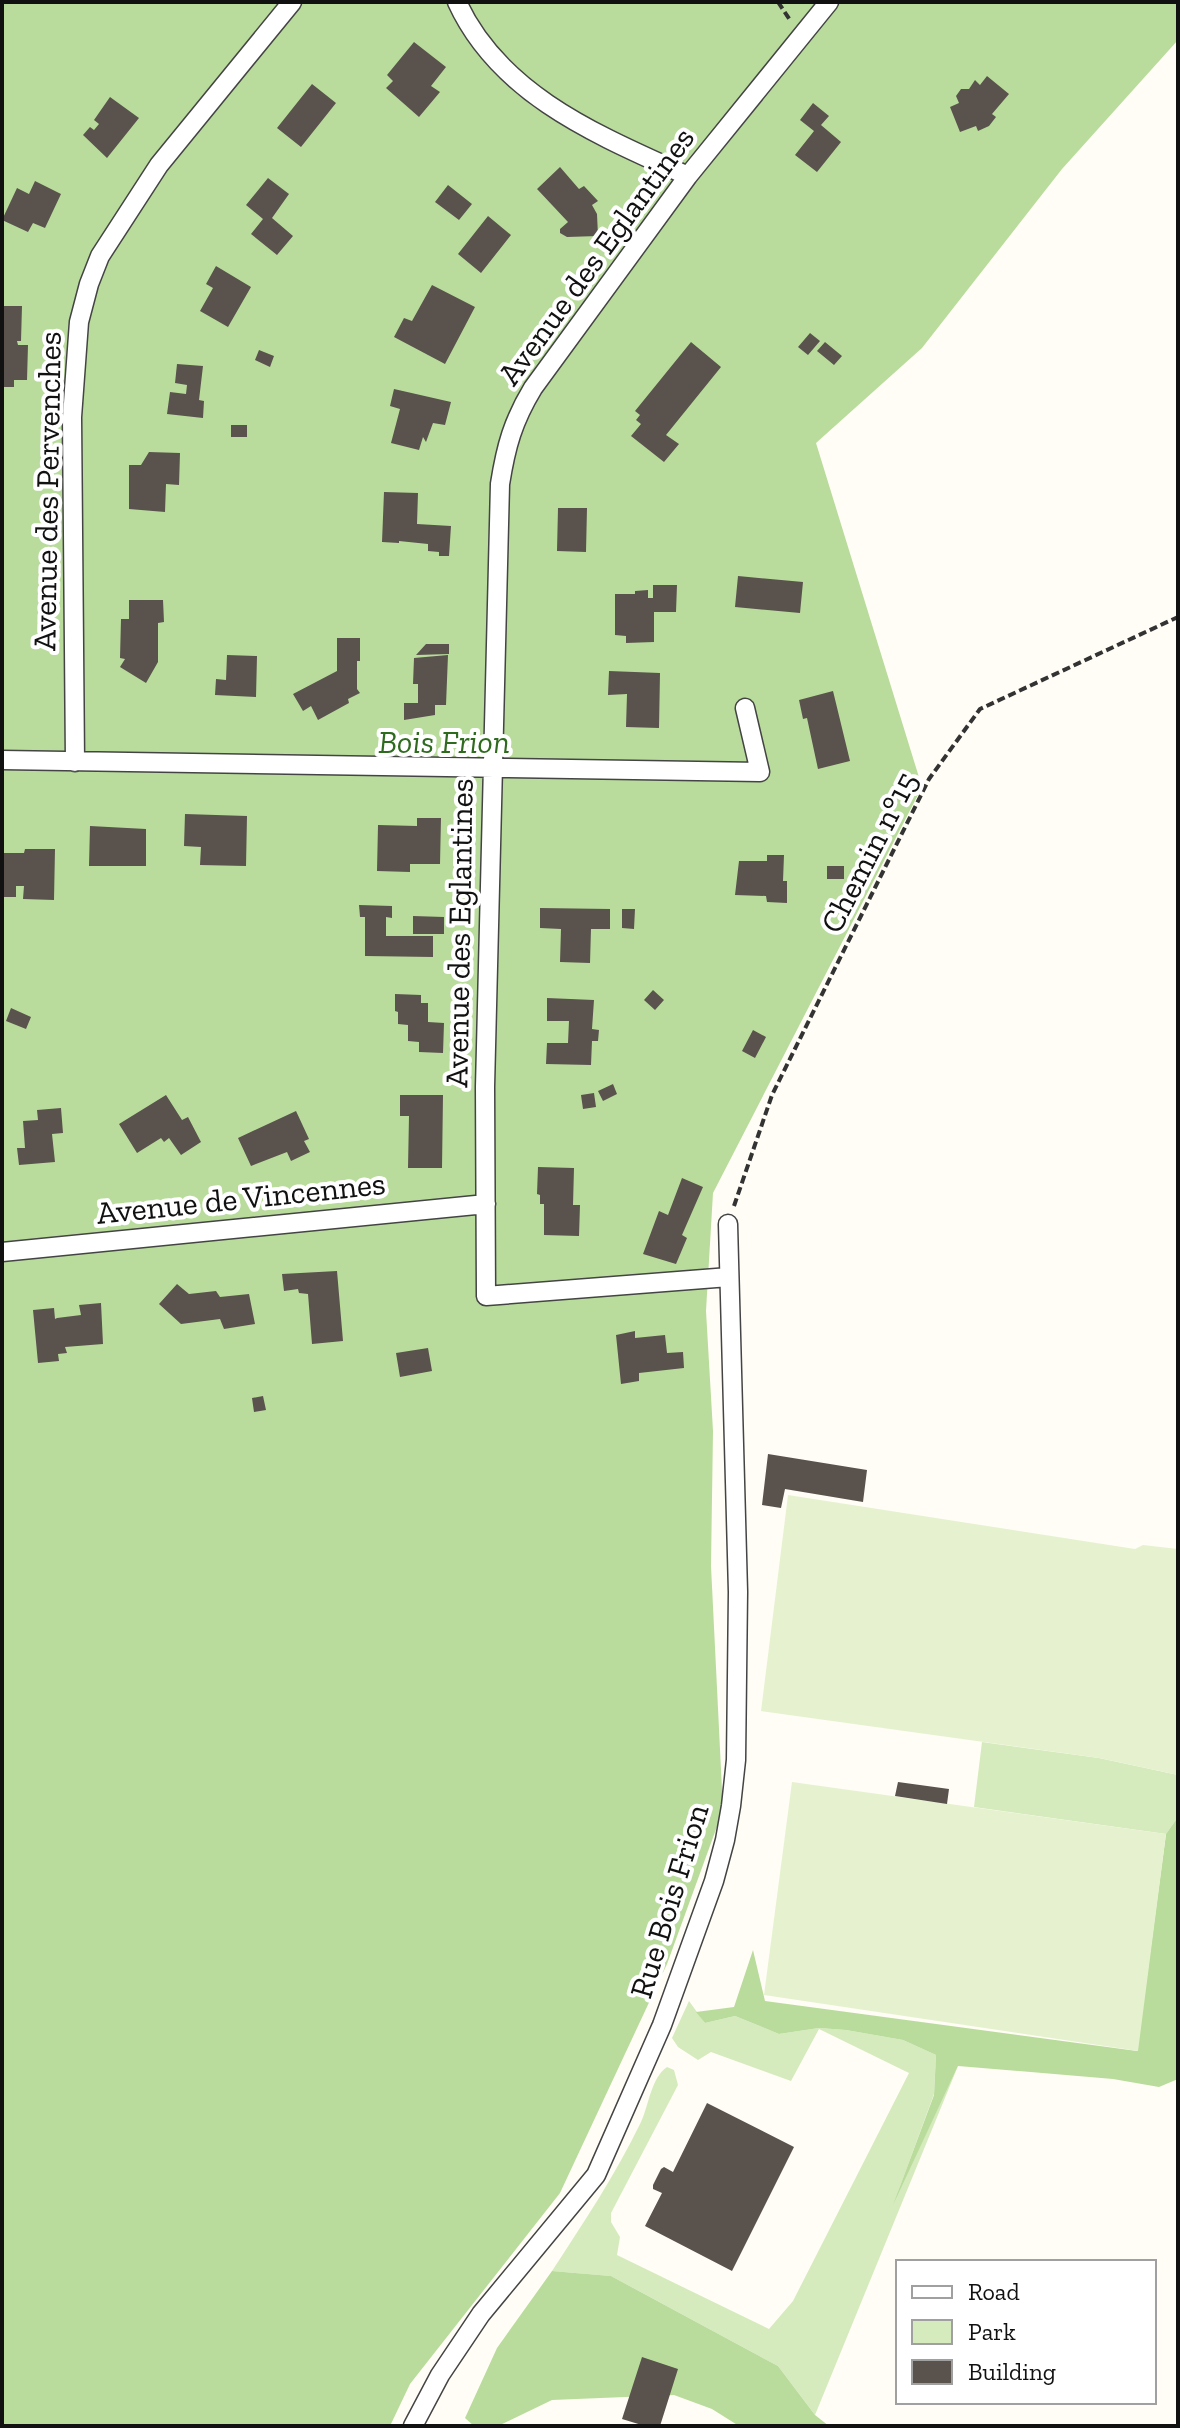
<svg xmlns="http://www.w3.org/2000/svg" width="1180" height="2428" font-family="'Zilla Slab',serif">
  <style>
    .green { fill: #d5ebbd }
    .forest { fill: #b9dc9c }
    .pitch { fill: #e6f2cf }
    .building { fill: #5a524d }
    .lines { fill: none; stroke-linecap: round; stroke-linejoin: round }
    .street-casing { stroke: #444; stroke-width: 21 }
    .path { stroke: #333; stroke-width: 4; stroke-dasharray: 8 4; stroke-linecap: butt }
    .street { stroke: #fff; stroke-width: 18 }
    .labels { text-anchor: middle; stroke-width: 8; stroke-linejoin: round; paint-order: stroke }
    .street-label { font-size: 32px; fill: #111; stroke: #fff }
    .park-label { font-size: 32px; font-style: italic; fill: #2f6b1f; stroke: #fff }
  </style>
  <rect width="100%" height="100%" fill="#fffdf5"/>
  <path class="green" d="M 982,1742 L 1099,1758 L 1178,1775 L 1178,1817 L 1166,1834 L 974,1807 Z
    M 689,2001 L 705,2023 L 735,2016 L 779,2034 L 819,2028 L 846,2030 L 903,2040 L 936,2055 L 934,2094 L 898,2192 L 958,2066 L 815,2415 L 778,2366 L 611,2276 L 552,2271 C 584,2222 616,2174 641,2122 C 649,2105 651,2078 667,2067 L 674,2070 L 678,2085 L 611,2213 L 611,2222 L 620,2237 L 617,2255 L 769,2329 L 793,2301 L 909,2073 L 819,2029 L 791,2081 L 711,2052 L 698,2060 L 678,2047 L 672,2038 Z"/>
  <path class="forest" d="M 2,2 L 1178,2 L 1178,40 L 1062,169 L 922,348 L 816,443 L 922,787 L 713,1193 L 706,1311 L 713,1431 L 711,1566 L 723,1810 L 667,1964 L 560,2193 L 410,2384 L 390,2426 L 2,2426 Z
    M 1178,1817 L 1178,2079 L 1159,2087 L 1113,2079 L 958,2066 L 893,2205 L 934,2095 L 936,2055 L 903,2040 L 846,2030 L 819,2028 L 779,2034 L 735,2016 L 705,2023 L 696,2012 L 734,2007 L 753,1950 L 765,2001 L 1137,2051 L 1166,1834 Z
    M 552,2271 L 611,2276 L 778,2366 L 815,2415 L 829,2426 L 739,2426 L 712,2409 L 674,2395 L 552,2400 L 498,2426 L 474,2426 L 465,2418 L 497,2348 Z"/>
  <path class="pitch" d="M 788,1495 L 1135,1549 L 1143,1545 L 1178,1549 L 1178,1775 L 1099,1758 L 761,1711 Z
    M 792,1782 L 1166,1834 L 1138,2051 L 764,1995 Z"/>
  <path class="building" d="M 414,42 L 446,67 L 431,86 L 440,92 L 419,117 L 386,88 L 393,81 L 387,75 Z
    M 987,76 L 1009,94 L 992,114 L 996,117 L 989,126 L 978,131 L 976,126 L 960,132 L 950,107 L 959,103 L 956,96 L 961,89 L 969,89 L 975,80 L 980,85 Z
    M 312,84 L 336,103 L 301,147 L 277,128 Z
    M 110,97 L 139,118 L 107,158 L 83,135 L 90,127 L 94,130 L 99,124 L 94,120 Z
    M 813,103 L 829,116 L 821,125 L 841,142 L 817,172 L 795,155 L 814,131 L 800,120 Z
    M 560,167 L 579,189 L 584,186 L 598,201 L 592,205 L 597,214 L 598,236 L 567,237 L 560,233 L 560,229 L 568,222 L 537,189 Z
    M 268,178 L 289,194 L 272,218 L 293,236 L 277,255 L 251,234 L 263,219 L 246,205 Z
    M 35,181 L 61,194 L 45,228 L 33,223 L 28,232 L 2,220 L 17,188 L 29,194 Z
    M 448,185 L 472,204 L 459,220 L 435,202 Z
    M 488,216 L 511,235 L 481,273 L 458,254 Z
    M 216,266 L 251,287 L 228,327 L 200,311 L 213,288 L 206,284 Z
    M 432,285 L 475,307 L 445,364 L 394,337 L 404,318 L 412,321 Z
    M 2,306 L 22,306 L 21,341 L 17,341 L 18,345 L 28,345 L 27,380 L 14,380 L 14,387 L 2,387 Z
    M 810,333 L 820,341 L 808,355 L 798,347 Z
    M 691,342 L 721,367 L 666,435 L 679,444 L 664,462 L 631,436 L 641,424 L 636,420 L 640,415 L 635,411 Z
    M 825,342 L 842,356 L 834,365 L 817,351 Z
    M 259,350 L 274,356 L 270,367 L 255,360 Z
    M 177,364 L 203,366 L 199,400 L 204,401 L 203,418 L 167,414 L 170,392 L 186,394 L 187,385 L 175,383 Z
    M 394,389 L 451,402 L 445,425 L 433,423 L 426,442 L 423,437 L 419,450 L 391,443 L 400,409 L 390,406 Z
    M 231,425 L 247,425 L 247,437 L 231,437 Z
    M 149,452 L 180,453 L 179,485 L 166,484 L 165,512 L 129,509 L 129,465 L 141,465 Z
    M 384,492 L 418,493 L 417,524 L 451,526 L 449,556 L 439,556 L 439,552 L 428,551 L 428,544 L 399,541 L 399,543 L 382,542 Z
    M 558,508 L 587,508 L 586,552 L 557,551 Z
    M 738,576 L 803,582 L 800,613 L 735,607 Z
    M 653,585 L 677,585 L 676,612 L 654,612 L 654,642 L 626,643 L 626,636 L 615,635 L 615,594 L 635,594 L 635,591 L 648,590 L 648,598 L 653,598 Z
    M 129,600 L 163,600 L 164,622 L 158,623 L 158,662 L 146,683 L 120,667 L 125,659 L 120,658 L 121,619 L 129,619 Z
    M 337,638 L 360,638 L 360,661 L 357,661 L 357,689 L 360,693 L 348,699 L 349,703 L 318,720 L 311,706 L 303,711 L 293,694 L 337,671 Z
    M 426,644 L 449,644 L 449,654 L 416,655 Z
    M 227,655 L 257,656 L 256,697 L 215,695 L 216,679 L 226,680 Z
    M 448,655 L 446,705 L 435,705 L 435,715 L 404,720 L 404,703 L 418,703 L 418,684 L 413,684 L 414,658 Z
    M 609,671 L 660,673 L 659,728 L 626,727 L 627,694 L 608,695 Z
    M 833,691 L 850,761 L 818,769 L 807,718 L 803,719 L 799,700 Z
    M 185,814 L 247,816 L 246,866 L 200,865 L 201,847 L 184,846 Z
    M 417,818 L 441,818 L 440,864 L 410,864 L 410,872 L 377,871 L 378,825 L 417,826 Z
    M 90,826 L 146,829 L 146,866 L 89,866 Z
    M 25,849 L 55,849 L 54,900 L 23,899 L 24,886 L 16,886 L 16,897 L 2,897 L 2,853 L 24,853 Z
    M 767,855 L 784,855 L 783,881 L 787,881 L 787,903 L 767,902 L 766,896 L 735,895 L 739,861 L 767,861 Z
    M 827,866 L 844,866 L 844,879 L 827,879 Z
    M 359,905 L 392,906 L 392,918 L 386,917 L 386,936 L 433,936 L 433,957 L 365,956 L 365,917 L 360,917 Z
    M 540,908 L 610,909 L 610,929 L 591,929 L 590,963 L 560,962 L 561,929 L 540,928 Z
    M 622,909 L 635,909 L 634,929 L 622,928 Z
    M 413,916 L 444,917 L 444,934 L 413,934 Z
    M 653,990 L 664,1000 L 655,1010 L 644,1000 Z
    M 395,994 L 421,995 L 421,1003 L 428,1003 L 428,1022 L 444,1023 L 443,1053 L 419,1052 L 419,1042 L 408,1041 L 408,1025 L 398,1024 L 398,1012 L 395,1011 Z
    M 547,998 L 594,1000 L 592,1029 L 599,1030 L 598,1041 L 592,1041 L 591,1065 L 546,1064 L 547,1043 L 568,1043 L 569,1021 L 547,1021 Z
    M 11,1008 L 31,1017 L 26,1029 L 6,1021 Z
    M 753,1030 L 766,1037 L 755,1058 L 742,1051 Z
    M 613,1084 L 617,1094 L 603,1101 L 598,1091 Z
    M 594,1093 L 596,1107 L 583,1109 L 581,1095 Z
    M 166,1095 L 182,1120 L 188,1117 L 201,1142 L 181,1155 L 169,1138 L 164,1142 L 161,1138 L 137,1153 L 119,1124 Z
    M 400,1095 L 443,1095 L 442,1168 L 408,1168 L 409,1116 L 400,1116 Z
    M 61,1108 L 63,1133 L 52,1134 L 55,1162 L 19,1165 L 17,1148 L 25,1148 L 23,1121 L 38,1120 L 37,1110 Z
    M 296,1111 L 309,1139 L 304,1141 L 310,1152 L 291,1161 L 287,1152 L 251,1166 L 238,1138 Z
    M 538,1167 L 574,1168 L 573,1205 L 580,1205 L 579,1236 L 544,1235 L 544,1204 L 540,1204 L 540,1195 L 537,1194 Z
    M 682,1178 L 703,1187 L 682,1235 L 687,1238 L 676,1264 L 643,1254 L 659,1211 L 668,1215 Z
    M 337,1271 L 343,1341 L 312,1344 L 308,1294 L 299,1293 L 298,1289 L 284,1291 L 282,1274 Z
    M 177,1284 L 189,1294 L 216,1291 L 220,1297 L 249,1294 L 255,1324 L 224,1329 L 220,1319 L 181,1324 L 159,1304 Z
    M 101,1303 L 103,1344 L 65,1347 L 67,1353 L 58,1354 L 59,1361 L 38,1363 L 33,1310 L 54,1308 L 55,1319 L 57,1318 L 81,1315 L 79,1305 Z
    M 635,1331 L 635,1338 L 665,1335 L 667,1353 L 683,1352 L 684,1368 L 639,1373 L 639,1381 L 621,1384 L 616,1335 Z
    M 428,1348 L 432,1371 L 400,1377 L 396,1353 Z
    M 263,1396 L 266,1410 L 254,1412 L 252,1398 Z
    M 768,1454 L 867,1470 L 863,1502 L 785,1489 L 781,1508 L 762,1505 Z
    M 898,1782 L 949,1789 L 947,1804 L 895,1796 Z
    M 707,2103 L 794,2147 L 732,2271 L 645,2226 L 662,2193 L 653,2189 L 653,2185 L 661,2169 L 664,2167 L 673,2172 Z
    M 642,2357 L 678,2369 L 660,2426 L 645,2426 L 622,2419 Z"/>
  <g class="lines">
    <defs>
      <path id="street" d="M 457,2 C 500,96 600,136 688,176
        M 2,760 L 760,772 L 745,708
        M 75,762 L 72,417 L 79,322 L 89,284 L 100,256 L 159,165 L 292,2
        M 2,1252 L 486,1204
        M 729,1277 L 486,1296 L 485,1087 L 500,484 C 506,446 513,421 533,388 L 688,176 L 829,2
        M 413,2426 L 440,2375 L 481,2314 L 596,2175 L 662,2025 L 714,1881 L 725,1840 L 731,1806 L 736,1760 L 738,1592 L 728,1224"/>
    </defs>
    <use href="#street" class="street-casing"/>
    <path class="path" d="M 778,2 L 790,20
      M 734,1206 L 772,1095 L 929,779 L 980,709 L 1178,617"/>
    <use href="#street" class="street"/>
  </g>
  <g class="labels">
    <g class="street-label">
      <text transform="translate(596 256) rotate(-54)" y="11">Avenue des Eglantines</text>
      <text transform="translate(47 491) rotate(-89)" y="11">Avenue des Pervenches</text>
      <text transform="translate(869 852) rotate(-63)" y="11">Chemin n°15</text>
      <text transform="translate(459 933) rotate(-89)" y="11">Avenue des Eglantines</text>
      <text transform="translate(241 1198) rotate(-6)" y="11">Avenue de Vincennes</text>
      <text transform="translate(669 1901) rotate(-73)" y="11">Rue Bois Frion</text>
    </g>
    <g class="park-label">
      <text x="444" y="753">Bois Frion</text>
    </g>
  </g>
  <rect width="1180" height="2428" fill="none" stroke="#111111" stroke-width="8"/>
  <rect x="896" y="2260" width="260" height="144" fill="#ffffff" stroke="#a0a0a0" stroke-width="2"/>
  <rect x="912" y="2286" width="40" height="12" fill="#ffffff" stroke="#a0a0a0" stroke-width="2"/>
  <text x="968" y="2300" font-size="24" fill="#111111">Road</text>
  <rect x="912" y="2320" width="40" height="24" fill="#d5ebbd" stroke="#a0a0a0" stroke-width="2"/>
  <text x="968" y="2340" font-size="24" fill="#111111">Park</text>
  <rect x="912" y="2360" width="40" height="24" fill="#5a524d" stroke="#a0a0a0" stroke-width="2"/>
  <text x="968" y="2380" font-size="24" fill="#111111">Building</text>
</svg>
